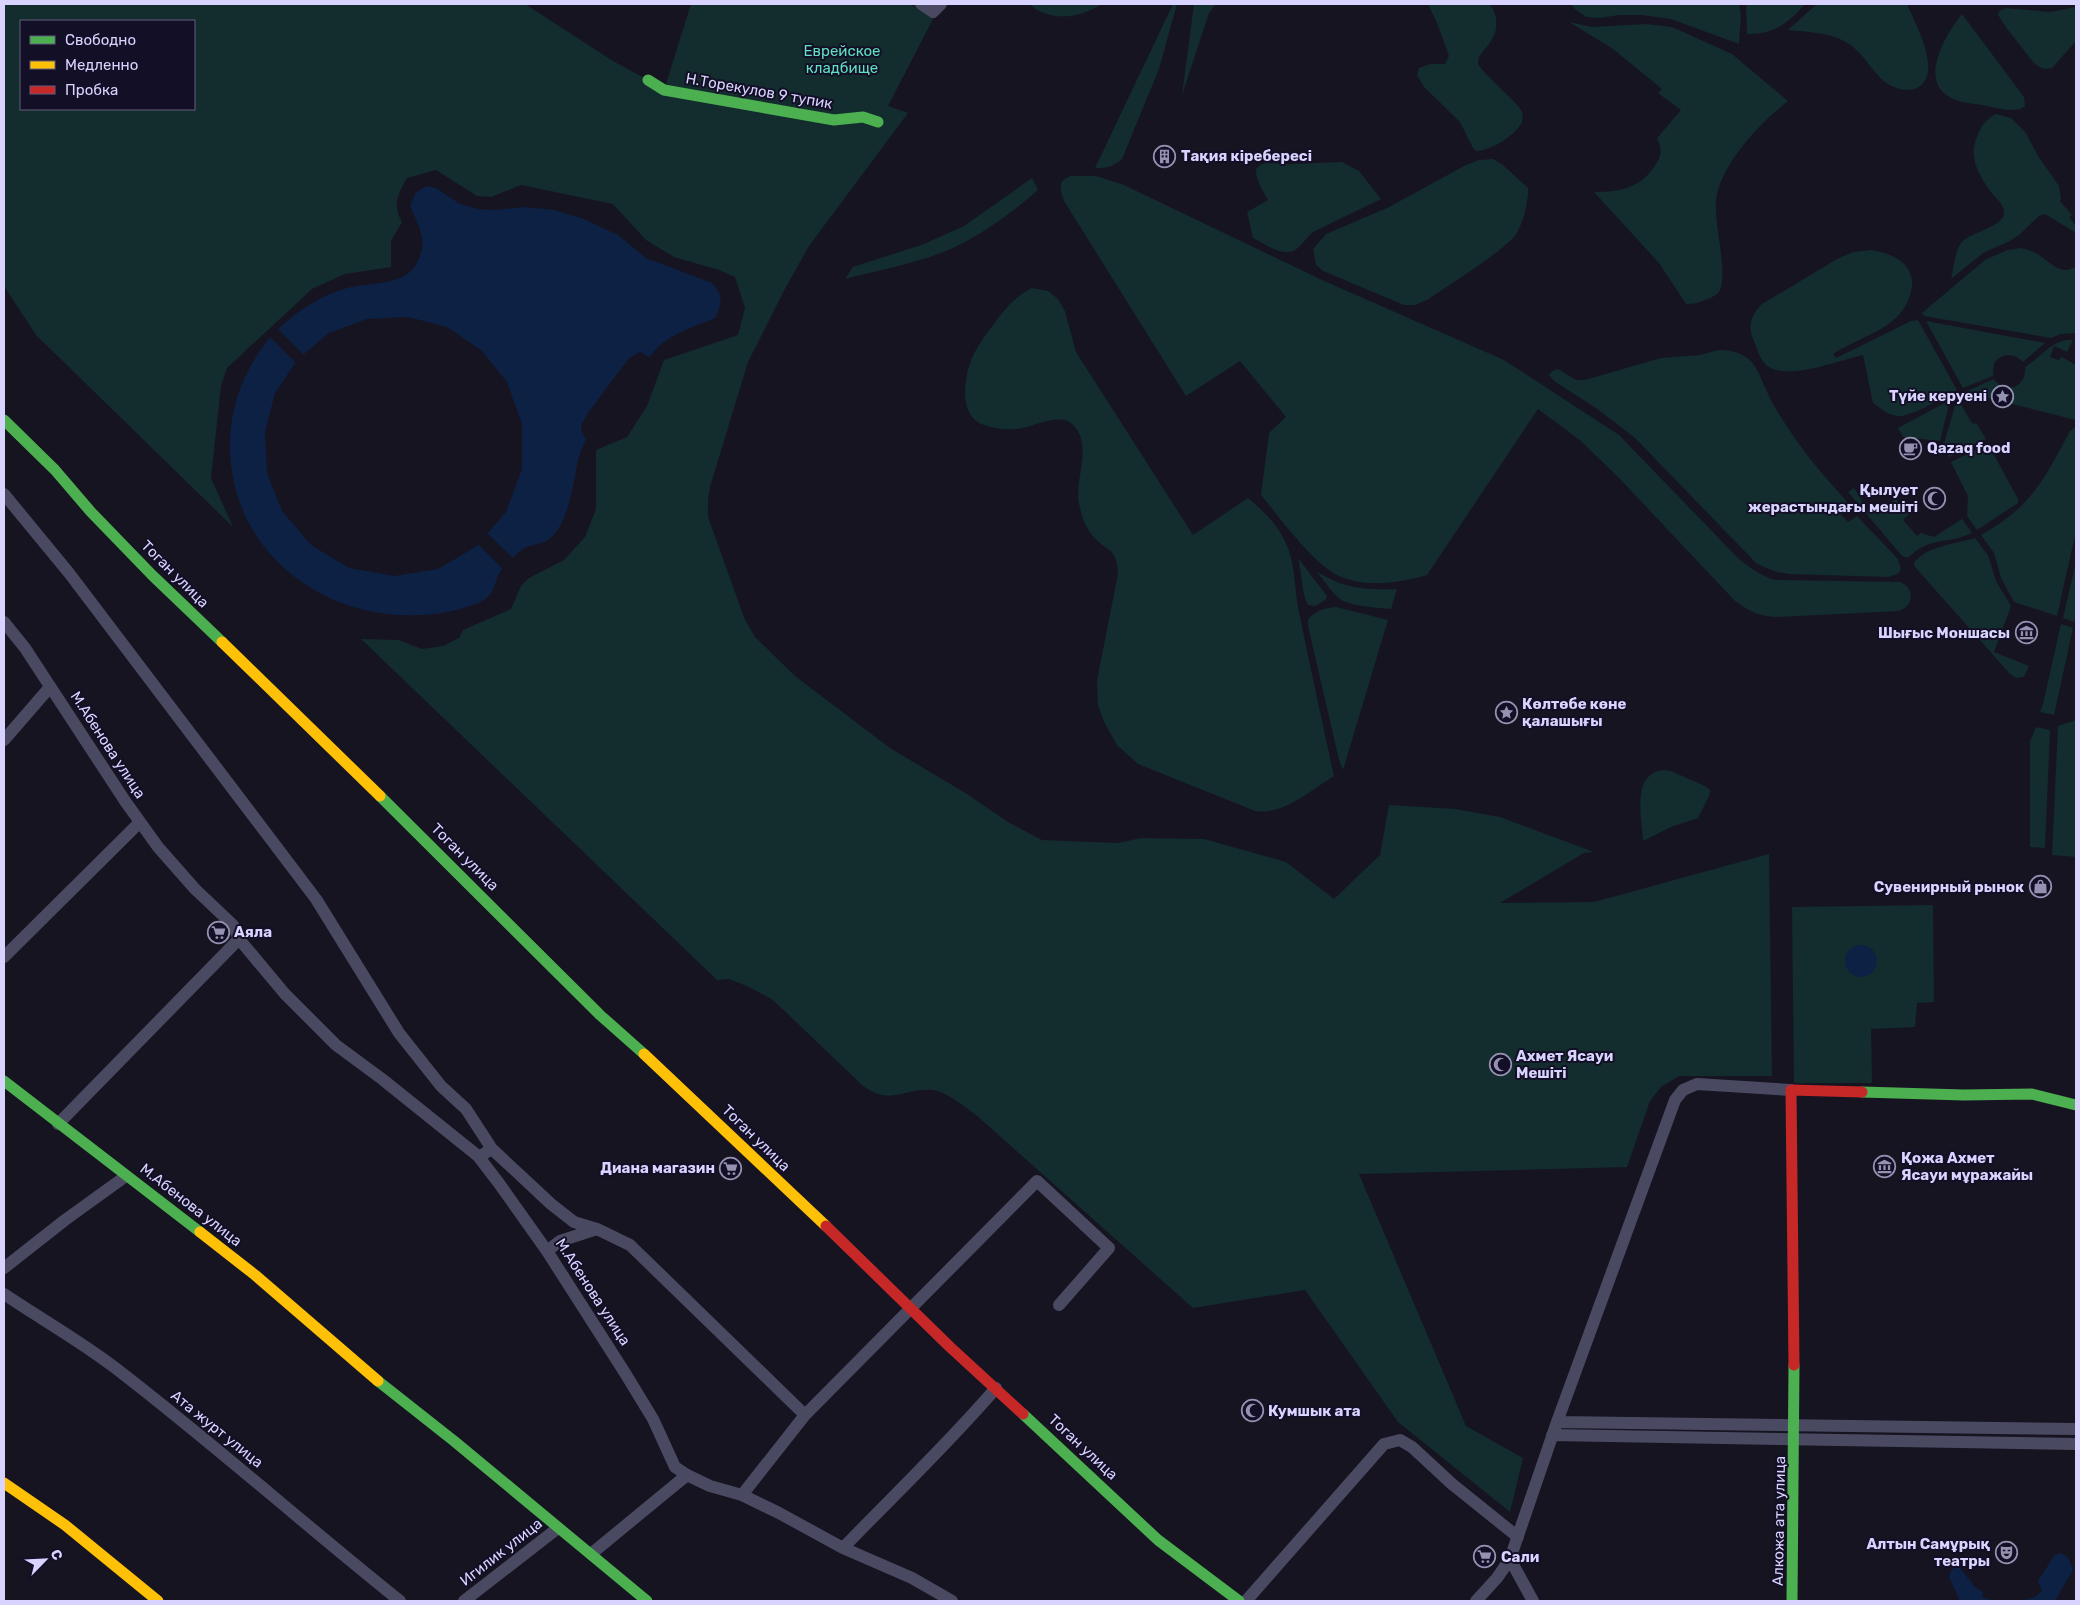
<svg xmlns="http://www.w3.org/2000/svg" width="2080" height="1605" font-family="Rubik,sans-serif">
  <style>
    .green { fill: #132c2d; fill-rule: evenodd }
    .water { fill: #0d2144; fill-rule: evenodd }
    .pier { fill: #161421 }
    .lines { fill: none; stroke-linecap: round; stroke-linejoin: round }
    .street { stroke: #4a4962; stroke-width: 12 }
    .fast { stroke: #4caf50; stroke-width: 11 }
    .slow { stroke: #ffc107; stroke-width: 11 }
    .jam { stroke: #c62828; stroke-width: 11 }
    .labels { text-anchor: middle; stroke-width: 4; stroke-linejoin: round; paint-order: stroke }
    .park-label { font-size: 15px; fill: #5fe0c0; stroke: #130f26 }
    .street-label { font-size: 15px; fill: #d9d4ff; stroke: #130f26 }
    .poi-label { font-size: 15px; font-weight: bold; fill: #d9d4ff; stroke: #130f26; text-anchor: start }
  </style>
  <rect width="100%" height="100%" fill="#161421"/>
  <path class="green" d="M 4,4 L 525,4 L 613,61 L 648,80 L 665,87 L 691,4 L 910,4 L 933,19 L 888,106 L 908,113 L 809,246 L 786,287 L 748,362 L 710,487 L 708,500 L 708,517 L 745,620 L 755,637 L 795,676 L 890,748 L 967,794 L 1008,822 L 1042,840 L 1118,843 L 1141,838 L 1204,839 L 1286,862 L 1334,899 L 1380,855 L 1389,805 L 1455,809 L 1500,817 L 1594,852 L 1584,853 L 1500,903 L 1594,902 L 1769,854 L 1772,1076 L 1679,1076 L 1661,1087 L 1650,1101 L 1627,1167 L 1359,1174 L 1466,1426 L 1523,1458 L 1510,1512 L 1398,1422 L 1305,1290 L 1193,1308 L 976,1115 C 965,1107 946,1091 932,1090 C 903,1088 891,1107 862,1085 L 773,1000 L 749,987 L 729,979 L 717,980 L 361,639 L 399,640 L 422,649 L 443,646 L 459,638 L 463,630 L 511,609 L 521,586 L 529,578 L 564,560 L 585,537 L 596,509 L 596,450 L 627,437 L 647,406 L 664,360 L 738,335 L 745,308 L 735,277 L 719,270 L 674,257 L 646,240 L 613,204 L 521,185 L 491,197 L 477,196 L 436,170 L 407,178 C 398,194 392,205 402,222 L 391,241 L 391,267 L 345,274 L 312,289 L 227,368 L 221,386 L 211,478 L 233,527 L 36,335 L 4,286 ZM 21,21 L 194,21 L 194,109 L 21,109 Z
    M 1029,4 L 1102,4 C 1080,18 1051,23 1029,4 Z
    M 1173,4 L 1177,4 L 1159,69 L 1122,159 C 1113,167 1107,168 1095,168 Z
    M 1194,4 L 1216,4 L 1209,13 L 1182,95 Z
    M 1428,4 L 1489,4 C 1498,13 1499,30 1491,41 C 1486,50 1478,53 1478,64 C 1486,77 1519,103 1522,112 C 1525,122 1518,129 1511,135 C 1503,142 1487,151 1476,151 L 1473,148 L 1460,122 L 1424,87 L 1417,75 L 1419,68 L 1430,64 L 1445,64 L 1449,56 L 1437,23 Z
    M 1571,4 L 1739,4 L 1741,15 L 1739,44 L 1671,19 L 1641,15 L 1619,15 L 1600,18 L 1586,17 L 1575,9 Z
    M 1746,4 L 1805,4 C 1788,23 1774,35 1747,34 Z
    M 1817,4 L 1907,4 C 1915,23 1944,74 1917,88 C 1908,92 1896,89 1888,84 C 1872,74 1865,52 1844,41 C 1828,32 1806,32 1788,30 Z
    M 2076,7 L 2076,41 L 2052,68 C 2044,70 2040,68 2034,63 L 2008,30 L 1998,15 L 1999,11 L 2006,8 L 2050,12 Z
    M 1962,14 L 2024,97 L 2025,106 L 2020,109 C 2009,112 1993,107 1982,105 C 1970,103 1958,103 1948,96 C 1919,79 1947,32 1962,14 Z
    M 1569,22 L 1592,27 L 1646,24 L 1672,27 L 1732,54 L 1788,101 C 1761,122 1725,160 1717,194 C 1711,218 1731,277 1718,293 C 1715,296 1709,299 1705,300 C 1698,303 1693,304 1686,304 L 1659,263 L 1594,192 C 1621,192 1641,188 1656,164 C 1662,156 1662,147 1657,138 L 1681,110 L 1658,93 L 1662,89 L 1613,49 Z
    M 1996,114 L 2011,118 L 2026,133 L 2038,156 L 2059,186 L 2061,199 L 2060,201 L 2072,215 L 2069,217 L 2076,226 L 2076,233 L 2045,214 L 2039,216 L 2019,235 L 2010,241 L 1983,253 L 1951,279 C 1954,268 1955,247 1964,240 C 1973,232 2005,226 2004,212 C 2004,206 1998,200 1994,196 C 1981,179 1967,158 1977,137 C 1981,126 1986,119 1996,114 Z
    M 1493,159 L 1503,165 L 1528,188 C 1529,199 1523,223 1517,233 C 1506,250 1448,285 1429,299 L 1415,305 L 1404,305 L 1323,271 L 1316,265 L 1313,249 L 1326,234 L 1389,207 L 1466,165 L 1479,160 Z
    M 1342,162 L 1359,171 L 1381,199 L 1317,230 C 1309,234 1306,240 1300,246 C 1287,261 1267,245 1253,238 L 1247,212 L 1268,200 C 1262,189 1256,181 1256,169 L 1260,165 L 1266,163 L 1292,164 Z
    M 1071,176 L 1096,176 L 1124,185 L 1322,280 L 1504,360 L 1619,435 L 1737,557 C 1748,567 1760,575 1775,580 L 1900,582 C 1915,588 1914,606 1899,611 L 1777,617 C 1758,616 1751,612 1735,601 L 1618,477 L 1581,441 L 1538,409 L 1427,575 C 1400,583 1366,588 1339,576 C 1312,563 1281,519 1261,495 L 1269,433 L 1286,417 L 1240,361 L 1186,396 L 1064,201 C 1060,189 1057,180 1071,176 Z
    M 1032,178 L 1038,190 C 1005,219 966,247 923,259 C 898,267 871,272 845,279 L 853,267 L 924,244 L 964,226 Z
    M 2021,248 C 2025,249 2030,250 2033,252 C 2047,257 2060,279 2076,266 L 2076,333 L 2061,334 L 2051,338 L 1924,316 L 1922,313 L 1985,260 L 2007,250 Z
    M 1871,250 C 1887,253 1906,258 1911,276 C 1913,283 1912,288 1910,295 C 1901,329 1858,337 1833,354 L 1836,358 L 1911,321 L 1918,320 L 1957,390 C 1944,397 1910,418 1897,416 C 1888,415 1880,408 1873,403 L 1863,355 C 1839,360 1787,382 1766,365 C 1760,359 1757,349 1754,341 C 1747,326 1751,315 1762,304 L 1837,259 L 1853,252 Z
    M 1032,288 L 1048,291 L 1058,299 L 1065,311 L 1076,352 L 1193,535 L 1248,498 C 1265,512 1280,527 1288,548 C 1296,569 1294,590 1299,612 C 1310,666 1322,721 1334,776 C 1311,790 1283,816 1255,811 L 1138,764 L 1117,745 L 1104,722 L 1098,705 L 1097,680 L 1118,574 C 1117,545 1106,553 1092,535 C 1084,526 1082,516 1079,504 C 1074,479 1094,444 1072,424 C 1060,412 1032,427 1018,429 C 1005,430 996,429 984,425 C 971,421 966,409 965,396 C 965,370 972,353 987,333 C 1000,316 1012,297 1032,288 Z
    M 1926,321 L 2045,343 L 2023,362 C 2014,352 2002,353 1994,363 L 1993,376 L 1963,388 Z
    M 2066,340 L 2073,340 L 2067,352 L 2054,346 L 2050,357 L 2058,360 L 2062,357 L 2076,365 L 2076,420 L 1965,392 L 1994,379 C 2005,396 2027,387 2025,367 C 2040,358 2048,344 2066,340 Z
    M 1718,350 C 1729,350 1738,351 1747,358 C 1758,366 1762,382 1768,394 C 1774,407 1782,419 1790,431 C 1807,457 1828,480 1848,503 L 1838,512 L 1848,522 L 1857,516 L 1898,559 L 1901,569 L 1898,574 L 1888,577 L 1789,574 L 1776,572 L 1757,564 L 1635,438 L 1596,408 L 1554,381 L 1549,375 L 1552,371 L 1558,369 L 1576,380 L 1585,380 L 1661,358 L 1700,355 Z
    M 1957,398 L 1972,423 L 1977,424 L 1986,439 L 1949,457 L 1943,447 Z
    M 1950,400 L 1940,441 L 1903,437 L 1898,428 Z
    M 2075,427 L 2076,531 L 2057,616 L 2014,602 L 2001,578 L 1994,553 L 1981,535 C 2032,506 2043,481 2070,431 Z
    M 1988,444 L 2018,499 L 2018,503 L 1977,530 L 1967,516 L 1968,496 L 1951,462 Z
    M 1854,488 L 1870,514 L 1896,499 L 1909,514 L 1903,520 L 1917,536 L 1921,533 L 1934,537 L 1962,519 L 1972,533 C 1946,545 1930,536 1908,558 L 1902,556 L 1848,492 Z
    M 1975,538 L 1988,555 L 1996,581 L 2011,606 L 1994,652 L 2029,666 L 2024,677 L 2016,678 L 2010,674 L 1915,567 L 1914,563 C 1925,546 1956,544 1975,538 Z
    M 1298,558 L 1327,596 L 1326,599 L 1316,606 L 1308,605 C 1301,592 1302,573 1298,558 Z
    M 2076,562 L 2076,611 L 2074,622 L 2063,618 Z
    M 1316,571 C 1345,589 1364,590 1397,589 L 1391,609 C 1379,608 1350,606 1340,599 C 1331,592 1324,580 1316,571 Z
    M 1336,607 L 1388,620 L 1343,770 L 1339,760 L 1308,626 L 1308,620 C 1315,610 1325,608 1336,607 Z
    M 2061,624 L 2073,628 L 2054,715 L 2040,712 L 2043,704 Z
    M 2076,720 L 2076,857 L 2052,855 L 2058,726 Z
    M 2036,727 L 2050,730 L 2045,848 L 2030,847 L 2030,741 Z
    M 1663,770 L 1671,771 L 1705,786 L 1710,790 L 1709,796 L 1698,818 L 1671,827 L 1643,841 C 1642,817 1631,774 1663,770 Z
    M 1933,905 L 1934,1002 L 1917,1003 L 1915,1027 L 1871,1029 L 1872,1083 L 1794,1083 L 1792,907 Z"/>
  <path class="water" d="M 427,186 L 436,188 L 460,204 L 478,209 L 494,210 L 525,207 L 554,210 L 584,219 L 618,235 L 646,258 L 712,283 C 724,295 722,304 715,318 C 693,327 663,336 650,357 L 640,352 L 629,358 L 588,413 L 581,425 L 582,433 L 586,439 C 583,446 580,453 578,460 C 573,483 569,525 548,540 C 541,545 530,544 523,549 C 516,553 509,562 503,568 C 493,578 498,593 482,601 C 464,610 441,614 421,615 C 337,620 252,568 234,482 C 215,399 263,315 344,289 C 366,282 403,286 415,266 C 430,242 419,228 410,206 L 416,192 ZM 408,317 L 447,327 L 481,350 L 507,382 L 522,424 L 522,469 L 506,512 L 477,546 L 438,569 L 394,576 L 349,568 L 311,545 L 282,511 L 267,473 L 265,432 L 275,393 L 298,359 L 329,333 L 367,319 Z
    M1845 961a16 16 0 1 1 32 0a16 16 0 1 1-32 0Z
    M 2060,1553 L 2068,1557 L 2073,1570 L 2055,1601 L 2021,1601 L 2035,1597 L 2042,1591 L 2038,1581 L 2054,1556 Z
    M 1956,1567 L 1960,1568 L 1976,1588 L 1983,1592 L 1982,1597 L 1993,1601 L 1960,1601 L 1949,1577 L 1951,1570 Z"/>
  <path class="pier" d="M 276,327 L 305,356 L 297,364 L 268,335 Z
    M 486,532 L 515,560 L 504,570 L 477,543 Z"/>
  <g class="lines">
    <path class="street" d="M 921,4 L 933,12 L 941,4
      M 4,494 L 69,573 L 316,899 L 399,1033 L 441,1086 L 466,1109 L 492,1149
      M 4,622 L 25,648 L 125,801 L 158,847 L 195,889 L 233,925 L 239,939 L 285,994 L 336,1045 L 382,1079 L 478,1156 L 498,1182 L 547,1251 L 625,1373 L 653,1419 L 675,1467 L 687,1475 L 710,1486 L 742,1495 L 779,1513 L 843,1548 L 912,1578 L 952,1601
      M 4,740 L 50,687
      M 4,957 L 140,822
      M 58,1124 L 239,939
      M 485,1153 L 492,1149 L 551,1204 L 574,1222 L 597,1229 L 630,1245 L 805,1415
      M 547,1251 L 560,1241 L 597,1229
      M 4,1268 L 65,1220 L 126,1176
      M 4,1294 C 41,1319 82,1342 118,1370 C 214,1444 305,1525 400,1601
      M 1557,1422 L 2076,1429
      M 1552,1435 L 2076,1444
      M 742,1495 L 805,1415 L 1037,1181 L 1109,1248 L 1059,1305
      M 843,1548 C 894,1495 948,1444 996,1388
      M 591,1554 L 687,1475
      M 1510,1559 L 1533,1601
      M 464,1601 L 558,1528
      M 1246,1601 L 1384,1444 L 1400,1440 L 1412,1447 L 1452,1484 L 1518,1537
      M 1476,1601 L 1497,1578 L 1510,1559 L 1557,1422 L 1675,1100 L 1683,1090 L 1697,1084 L 1791,1090"/>
    <path class="fast" d="M 648,80 L 664,90 L 834,120 L 863,117 L 878,122
      M 4,420 L 55,470 L 91,512 L 152,575 L 222,642
      M 380,796 L 600,1015 L 644,1054
      M 4,1081 L 200,1232
      M 1862,1092 L 1964,1095 L 2032,1094 L 2076,1105
      M 378,1381 L 454,1441 L 647,1601
      M 1023,1414 L 1158,1540 L 1239,1601
      M 1792,1601 L 1794,1365"/>
    <path class="slow" d="M 222,642 L 380,796
      M 644,1054 L 826,1226
      M 200,1232 L 255,1275 L 378,1381
      M 4,1483 L 65,1525 L 158,1601"/>
    <path class="jam" d="M 826,1226 L 950,1347 L 1023,1414
      M 1794,1365 L 1791,1090 L 1862,1092"/>
  </g>
  <defs>
    <symbol id="building-ring" viewBox="-11 -11 22 22"><circle r="9.5" fill="#130f26" stroke="#9591b1" stroke-width="1.5"/><path d="M-4-6H4V6H1V3H-1V6H-4ZM-2.5-4.3h1.7v1.8h-1.7ZM.8-4.3h1.7v1.8H.8ZM-2.5-1h1.7V.8h-1.7ZM.8-1h1.7V.8H.8Z" fill="#9591b1"/></symbol>
    <symbol id="sight-ring" viewBox="-11 -11 22 22"><circle r="9.5" fill="#130f26" stroke="#9591b1" stroke-width="1.5"/><path d="M0-6L1.8-2.2L6-1.7L2.9 1.2L3.7 5.4L0 3.3L-3.7 5.4L-2.9 1.2L-6-1.7L-1.8-2.2Z" fill="#9591b1"/></symbol>
    <symbol id="cafe-ring" viewBox="-11 -11 22 22"><circle r="9.5" fill="#130f26" stroke="#9591b1" stroke-width="1.5"/><path d="M-5.5-4.5H6V0H3Q3 3.5 0 3.5H-2.5Q-5.5 3.5-5.5 0ZM3-3.2v2h1.7v-2ZM-6 4.5H4V6H-6Z" fill="#9591b1"/></symbol>
    <symbol id="mosque-ring" viewBox="-11 -11 22 22"><circle r="9.5" fill="#130f26" stroke="#9591b1" stroke-width="1.5"/><path d="M3.5-4.9A6 6 0 1 0 3.5 4.9A5 5 0 1 1 3.5-4.9Z" fill="#9591b1"/></symbol>
    <symbol id="museum-ring" viewBox="-11 -11 22 22"><circle r="9.5" fill="#130f26" stroke="#9591b1" stroke-width="1.5"/><path d="M0-6L6-3V-2H-6V-3ZM-5-1h2V3h-2ZM-1-1h2V3h-2ZM3-1h2V3H3ZM-6 4H6V6H-6Z" fill="#9591b1"/></symbol>
    <symbol id="shop-ring" viewBox="-11 -11 22 22"><circle r="9.5" fill="#130f26" stroke="#9591b1" stroke-width="1.5"/><path d="M-5-2.5h2.3a2.7 3.5 0 0 1 5.4 0H5L5.5 6h-11ZM-1.5-2.5h3a1.5 2.3 0 0 0-3 0Z" fill="#9591b1"/></symbol>
    <symbol id="supermarket-ring" viewBox="-11 -11 22 22"><circle r="9.5" fill="#130f26" stroke="#9591b1" stroke-width="1.5"/><path d="M-6-5.5h2.5l.6 2H6L4.5 2H-2.5L-4.4-4H-6ZM-1.5 3.2a1.3 1.3 0 1 0 .1 0ZM3 3.2a1.3 1.3 0 1 0 .1 0Z" fill="#9591b1"/></symbol>
    <symbol id="theatre-ring" viewBox="-11 -11 22 22"><circle r="9.5" fill="#130f26" stroke="#9591b1" stroke-width="1.5"/><path d="M-5-5.5Q0-4 5-5.5V0Q5 5 0 6Q-5 5-5 0ZM-3.3-2.5H-1v1.5H-3.3ZM1-2.5H3.3v1.5H1ZM-2.8 1Q0 5.5 2.8 1Z" fill="#9591b1"/></symbol>
  </defs>
  <g fill-rule="evenodd">
    <use href="#building-ring" x="1152" y="144" width="25" height="25"/>
    <use href="#sight-ring" x="1990" y="384" width="25" height="25"/>
    <use href="#cafe-ring" x="1898" y="436" width="25" height="25"/>
    <use href="#mosque-ring" x="1922" y="486" width="25" height="25"/>
    <use href="#museum-ring" x="2014" y="620" width="25" height="25"/>
    <use href="#sight-ring" x="1494" y="700" width="25" height="25"/>
    <use href="#shop-ring" x="2028" y="874" width="25" height="25"/>
    <use href="#supermarket-ring" x="206" y="920" width="25" height="25"/>
    <use href="#mosque-ring" x="1488" y="1052" width="25" height="25"/>
    <use href="#museum-ring" x="1872" y="1154" width="25" height="25"/>
    <use href="#supermarket-ring" x="718" y="1156" width="25" height="25"/>
    <use href="#mosque-ring" x="1240" y="1398" width="25" height="25"/>
    <use href="#theatre-ring" x="1994" y="1540" width="25" height="25"/>
    <use href="#supermarket-ring" x="1472" y="1544" width="25" height="25"/>
  </g>
  <g class="labels">
    <g class="park-label">
      <text x="842" y="56">Еврейское<tspan x="842" dy="17">кладбище</tspan></text>
    </g>
    <g class="street-label">
      <text transform="translate(759 91) rotate(10)" y="5">Н.Торекулов 9 тупик</text>
      <text transform="translate(175 574) rotate(45)" y="5">Тоган улица</text>
      <text transform="translate(108 745) rotate(57)" y="5">М.Абенова улица</text>
      <text transform="translate(465 857) rotate(45)" y="5">Тоган улица</text>
      <text transform="translate(756 1138) rotate(44)" y="5">Тоган улица</text>
      <text transform="translate(191 1205) rotate(38)" y="5">М.Абенова улица</text>
      <text transform="translate(593 1292) rotate(57)" y="5">М.Абенова улица</text>
      <text transform="translate(217 1429) rotate(39)" y="5">Ата журт улица</text>
      <text transform="translate(1083 1447) rotate(43)" y="5">Тоган улица</text>
      <text transform="translate(1779 1521) rotate(-89)" y="5">Алкожа ата улица</text>
      <text transform="translate(501 1552) rotate(-38)" y="5">Игилик улица</text>
    </g>
    <g class="poi-label">
      <text x="1181" y="161">Тақия кіребересі</text>
      <text x="1987" y="401" text-anchor="end">Түйе керуені</text>
      <text x="1927" y="453">Qazaq food</text>
      <text x="1918" y="495" text-anchor="end">Қылует<tspan x="1918" dy="17">жерастындағы мешіті</tspan></text>
      <text x="2010" y="638" text-anchor="end">Шығыс Моншасы</text>
      <text x="1522" y="709">Көлтөбе көне<tspan x="1522" dy="17">қалашығы</tspan></text>
      <text x="2024" y="892" text-anchor="end">Сувенирный рынок</text>
      <text x="234" y="937">Аяла</text>
      <text x="1516" y="1061">Ахмет Ясауи<tspan x="1516" dy="17">Мешіті</tspan></text>
      <text x="1901" y="1163">Қожа Ахмет<tspan x="1901" dy="17">Ясауи мұражайы</tspan></text>
      <text x="715" y="1173" text-anchor="end">Диана магазин</text>
      <text x="1268" y="1416">Кумшык ата</text>
      <text x="1990" y="1549" text-anchor="end">Алтын Самұрық<tspan x="1990" dy="17">театры</tspan></text>
      <text x="1501" y="1562">Сали</text>
    </g>
  </g>
  <rect width="2080" height="1605" fill="none" stroke="#d9d4ff" stroke-width="10"/>
  <rect x="20" y="20" width="175" height="90" fill="#130f26" stroke="#625e7d"/>
  <rect x="30" y="36" width="25" height="8" fill="#4caf50" stroke="#625e7d"/>
  <text x="65" y="45" font-size="15" fill="#d9d4ff">Свободно</text>
  <rect x="30" y="61" width="25" height="8" fill="#ffc107" stroke="#625e7d"/>
  <text x="65" y="70" font-size="15" fill="#d9d4ff">Медленно</text>
  <rect x="30" y="86" width="25" height="8" fill="#c62828" stroke="#625e7d"/>
  <text x="65" y="95" font-size="15" fill="#d9d4ff">Пробка</text>
  <g transform="translate(45 1560) rotate(66)" stroke="#130f26" stroke-width="4" paint-order="stroke">
  <path d="M0-4L9 19L0 12L-9 19Z" fill="#d9d4ff"/>
  <text y="-8" font-size="14" font-weight="bold" text-anchor="middle" fill="#d9d4ff">С</text>
  </g>
</svg>
